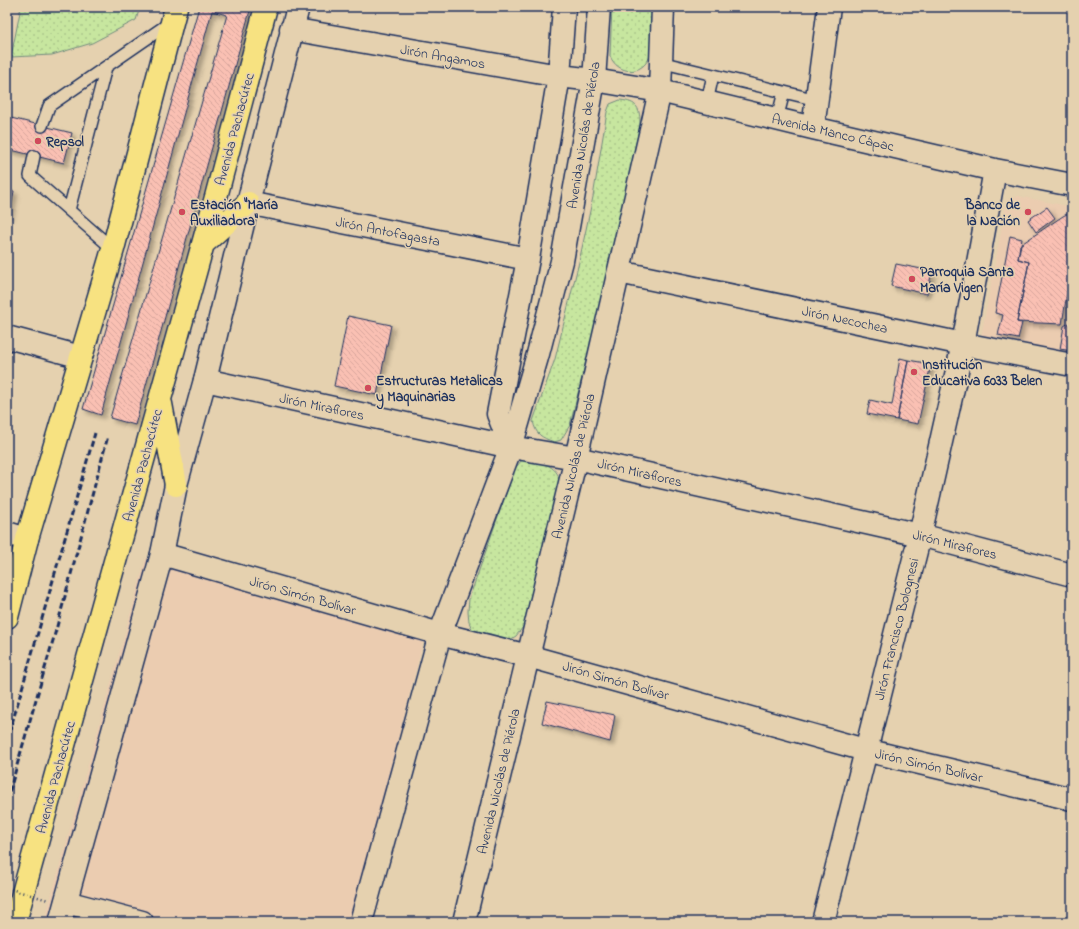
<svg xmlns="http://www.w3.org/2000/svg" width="1079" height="929" font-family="'Indie Flower',sans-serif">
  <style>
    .built { fill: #ebccb0 }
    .grass { fill: url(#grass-dots); stroke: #718a7e }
    .building { fill: url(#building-back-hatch); stroke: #1b2f5e; filter: url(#shadow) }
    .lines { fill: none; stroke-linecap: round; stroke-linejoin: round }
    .lane-casing { stroke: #1b2f5e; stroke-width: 14 }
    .street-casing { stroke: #1b2f5e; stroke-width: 25 }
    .secondary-casing { stroke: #1b2f5e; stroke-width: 25 }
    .primary-casing { stroke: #1b2f5e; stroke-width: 25 }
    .lane { stroke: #e5d1af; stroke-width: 11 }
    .street { stroke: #e5d1af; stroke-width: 22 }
    .secondary { stroke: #e5d1af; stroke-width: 22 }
    .primary { stroke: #f7e281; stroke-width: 22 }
    .rail { stroke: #1b2f5e; stroke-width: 3; stroke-dasharray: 6 3; stroke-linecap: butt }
    .path-bridge { stroke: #1b2f5e; stroke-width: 2.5; stroke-dasharray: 1 3; stroke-linecap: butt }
    .poi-dot { fill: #d1495b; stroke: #e5d1af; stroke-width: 1.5 }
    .labels { text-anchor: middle; stroke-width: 3; stroke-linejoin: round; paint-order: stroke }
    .street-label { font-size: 14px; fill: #1b2f5e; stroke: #e5d1af }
    .poi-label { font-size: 14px; font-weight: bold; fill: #1b2f5e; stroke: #e5d1af; text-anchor: start }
  </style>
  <defs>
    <pattern id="grass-dots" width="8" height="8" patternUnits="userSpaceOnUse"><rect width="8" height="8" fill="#c7e69f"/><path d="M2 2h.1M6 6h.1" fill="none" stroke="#aac68b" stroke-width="1.8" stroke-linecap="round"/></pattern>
    <pattern id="building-back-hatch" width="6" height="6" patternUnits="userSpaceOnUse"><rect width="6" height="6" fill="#fac0b3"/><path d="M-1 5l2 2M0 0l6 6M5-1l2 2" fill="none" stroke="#d6a59c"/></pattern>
    <filter id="shadow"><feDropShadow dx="3.5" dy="3.5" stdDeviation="2" flood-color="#0004"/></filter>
  </defs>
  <rect width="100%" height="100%" fill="#e5d1af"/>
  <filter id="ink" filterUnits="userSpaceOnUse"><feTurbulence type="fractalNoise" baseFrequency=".025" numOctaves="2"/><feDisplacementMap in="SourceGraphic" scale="8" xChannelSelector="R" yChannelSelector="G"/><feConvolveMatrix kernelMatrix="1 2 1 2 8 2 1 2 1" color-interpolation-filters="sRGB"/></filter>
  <g filter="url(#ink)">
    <path class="built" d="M 1018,196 L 1072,207 L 1072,354 L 981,337 L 1007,200 Z
      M 146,558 L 429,619 L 351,922 L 44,922 Z"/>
    <path class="grass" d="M 21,7 L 140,7 L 136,20 L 92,43 L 52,55 L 11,57 Z
      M 612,7 L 653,7 L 650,56 C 642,76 618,75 610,56 Z
      M 620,100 C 638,102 640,108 640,125 L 605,285 L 570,425 L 561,440 L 554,442 C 541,437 536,435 533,421 L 555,359 L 579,262 L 593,197 L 607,112 L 610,104 Z
      M 523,459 C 534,460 556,464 559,478 C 560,480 559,485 559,488 L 526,623 L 516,636 L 508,641 L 480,637 L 473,631 L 469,622 L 468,611 L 469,599 L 515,468 Z"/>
    <path class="building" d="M 199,7 L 251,7 L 135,425 L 110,418 L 227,15 L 212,11 L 101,415 L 83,409 Z
      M 7,117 L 72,133 L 64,163 L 7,149 Z
      M 7,190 L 14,191 L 9,217 L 7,216 Z
      M 1047,207 L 1055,218 L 1036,232 L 1028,220 Z
      M 1069,213 L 1072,217 L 1072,263 L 1062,324 L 1017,322 L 1029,262 L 1018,259 L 1020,245 L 1063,216 Z
      M 1010,236 L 1022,239 L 1018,259 L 1029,262 L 1017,322 L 1022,323 L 1018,339 L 998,335 L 1003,315 L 995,313 Z
      M 896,264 L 932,271 L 927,294 L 891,286 Z
      M 348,316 L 391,325 L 377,395 L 334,386 Z
      M 1069,323 L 1072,323 L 1072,351 L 1060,349 L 1064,326 Z
      M 900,358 L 908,360 L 897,420 L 867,414 L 870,400 L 892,405 Z
      M 908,360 L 931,364 L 918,424 L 897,420 Z
      M 547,701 L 615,715 L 610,742 L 542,723 Z"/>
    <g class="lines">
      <defs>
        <path id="lane" d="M 660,62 L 817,100
          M 707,102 L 713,75
          M 777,119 L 784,92
          M 42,126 L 49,106 L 171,22
          M 34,156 L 30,176 L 113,249
          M 69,210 L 106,67"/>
        <path id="street" d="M 291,29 L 559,76 L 594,80 L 660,91 L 813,128 L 995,170 L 1072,185
          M 813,128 L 829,7
          M 248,203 L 528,259
          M 619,272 L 963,344 L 1072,365
          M 7,337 L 81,357
          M 205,380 L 511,447 L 576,458 L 920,535 L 1072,575
          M 511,447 L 498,414 L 528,259 L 559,76 L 564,7
          M 7,533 L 27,539
          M 162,554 L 440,634 L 528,656 L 865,750 L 1072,799
          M 66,902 L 142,922
          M 823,922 L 920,535 L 963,344 L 995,170"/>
        <path id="secondary" d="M 60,922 L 162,554 L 176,485 L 205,380 L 248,203 L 298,7
          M 361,922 L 440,634 L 511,447 L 538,354 L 562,261 L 577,176 L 594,80 L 599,7
          M 464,922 L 576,458 L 660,91 L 663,7"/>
        <path id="primary" d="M 204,243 L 248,203
          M 161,404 L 176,485
          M 7,617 L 27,539 L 113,249 L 176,7
          M 15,922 L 216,197 L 266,7"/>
      </defs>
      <use href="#lane" class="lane-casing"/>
      <use href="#street" class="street-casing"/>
      <use href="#secondary" class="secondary-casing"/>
      <use href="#primary" class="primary-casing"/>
      <use href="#lane" class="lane"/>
      <use href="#street" class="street"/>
      <use href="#secondary" class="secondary"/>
      <use href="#primary" class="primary"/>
      <path class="rail" d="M 7,741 L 95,433
        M 7,800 L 56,630 L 108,436"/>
      <path class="path-bridge" d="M 7,888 L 48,900"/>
    </g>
  </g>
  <g class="poi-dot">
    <circle cx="38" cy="141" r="4"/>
    <circle cx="182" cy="212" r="4"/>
    <circle cx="1028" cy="212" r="4"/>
    <circle cx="912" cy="279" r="4"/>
    <circle cx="914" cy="372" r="4"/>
    <circle cx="368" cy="388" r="4"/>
  </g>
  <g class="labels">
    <g class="street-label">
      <text transform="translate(443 56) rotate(10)" y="5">Jirón Angamos</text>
      <text transform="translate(234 129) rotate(-75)" y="5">Avenida Pachacútec</text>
      <text transform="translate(833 132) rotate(13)" y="5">Avenida Manco Cápac</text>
      <text transform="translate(583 135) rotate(-81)" y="5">Avenida Nicolás de Piérola</text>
      <text transform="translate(388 231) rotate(11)" y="5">Jirón Antofagasta</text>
      <text transform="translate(845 319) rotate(12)" y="5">Jirón Necochea</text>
      <text transform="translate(322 406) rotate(12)" y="5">Jirón Miraflores</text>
      <text transform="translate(142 465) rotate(-75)" y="5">Avenida Pachacútec</text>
      <text transform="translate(573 466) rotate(-77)" y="5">Avenida Nicolás de Piérola</text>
      <text transform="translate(640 472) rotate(13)" y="5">Jirón Miraflores</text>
      <text transform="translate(955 544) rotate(14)" y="5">Jirón Miraflores</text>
      <text transform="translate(303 595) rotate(16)" y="5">Jirón Simón Bolívar</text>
      <text transform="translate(896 629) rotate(-76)" y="5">Jirón Francisco Bolognesi</text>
      <text transform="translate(616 680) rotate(16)" y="5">Jirón Simón Bolívar</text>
      <text transform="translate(929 765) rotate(13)" y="5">Jirón Simón Bolívar</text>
      <text transform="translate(55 777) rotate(-75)" y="5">Avenida Pachacútec</text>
      <text transform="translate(498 781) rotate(-77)" y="5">Avenida Nicolás de Piérola</text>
    </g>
    <g class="poi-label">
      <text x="46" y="146">Repsol</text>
      <text x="190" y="209">Estación "María<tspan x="190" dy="16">Auxiliadora"</tspan></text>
      <text x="1020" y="209" text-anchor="end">Banco de<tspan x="1020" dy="16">la Nación</tspan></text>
      <text x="920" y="276">Parroquia Santa<tspan x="920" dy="16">María Vigen</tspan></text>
      <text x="922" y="369">Institución<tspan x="922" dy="16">Educativa 6033 Belen</tspan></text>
      <text x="376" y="385">Estructuras Metalicas<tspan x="376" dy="16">y Maquinarias</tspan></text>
    </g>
  </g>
  <rect width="1079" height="929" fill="none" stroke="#e5d1af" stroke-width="24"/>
  <rect x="12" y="12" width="1055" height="905" fill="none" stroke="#1b2f5e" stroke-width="1.5" filter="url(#ink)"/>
</svg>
